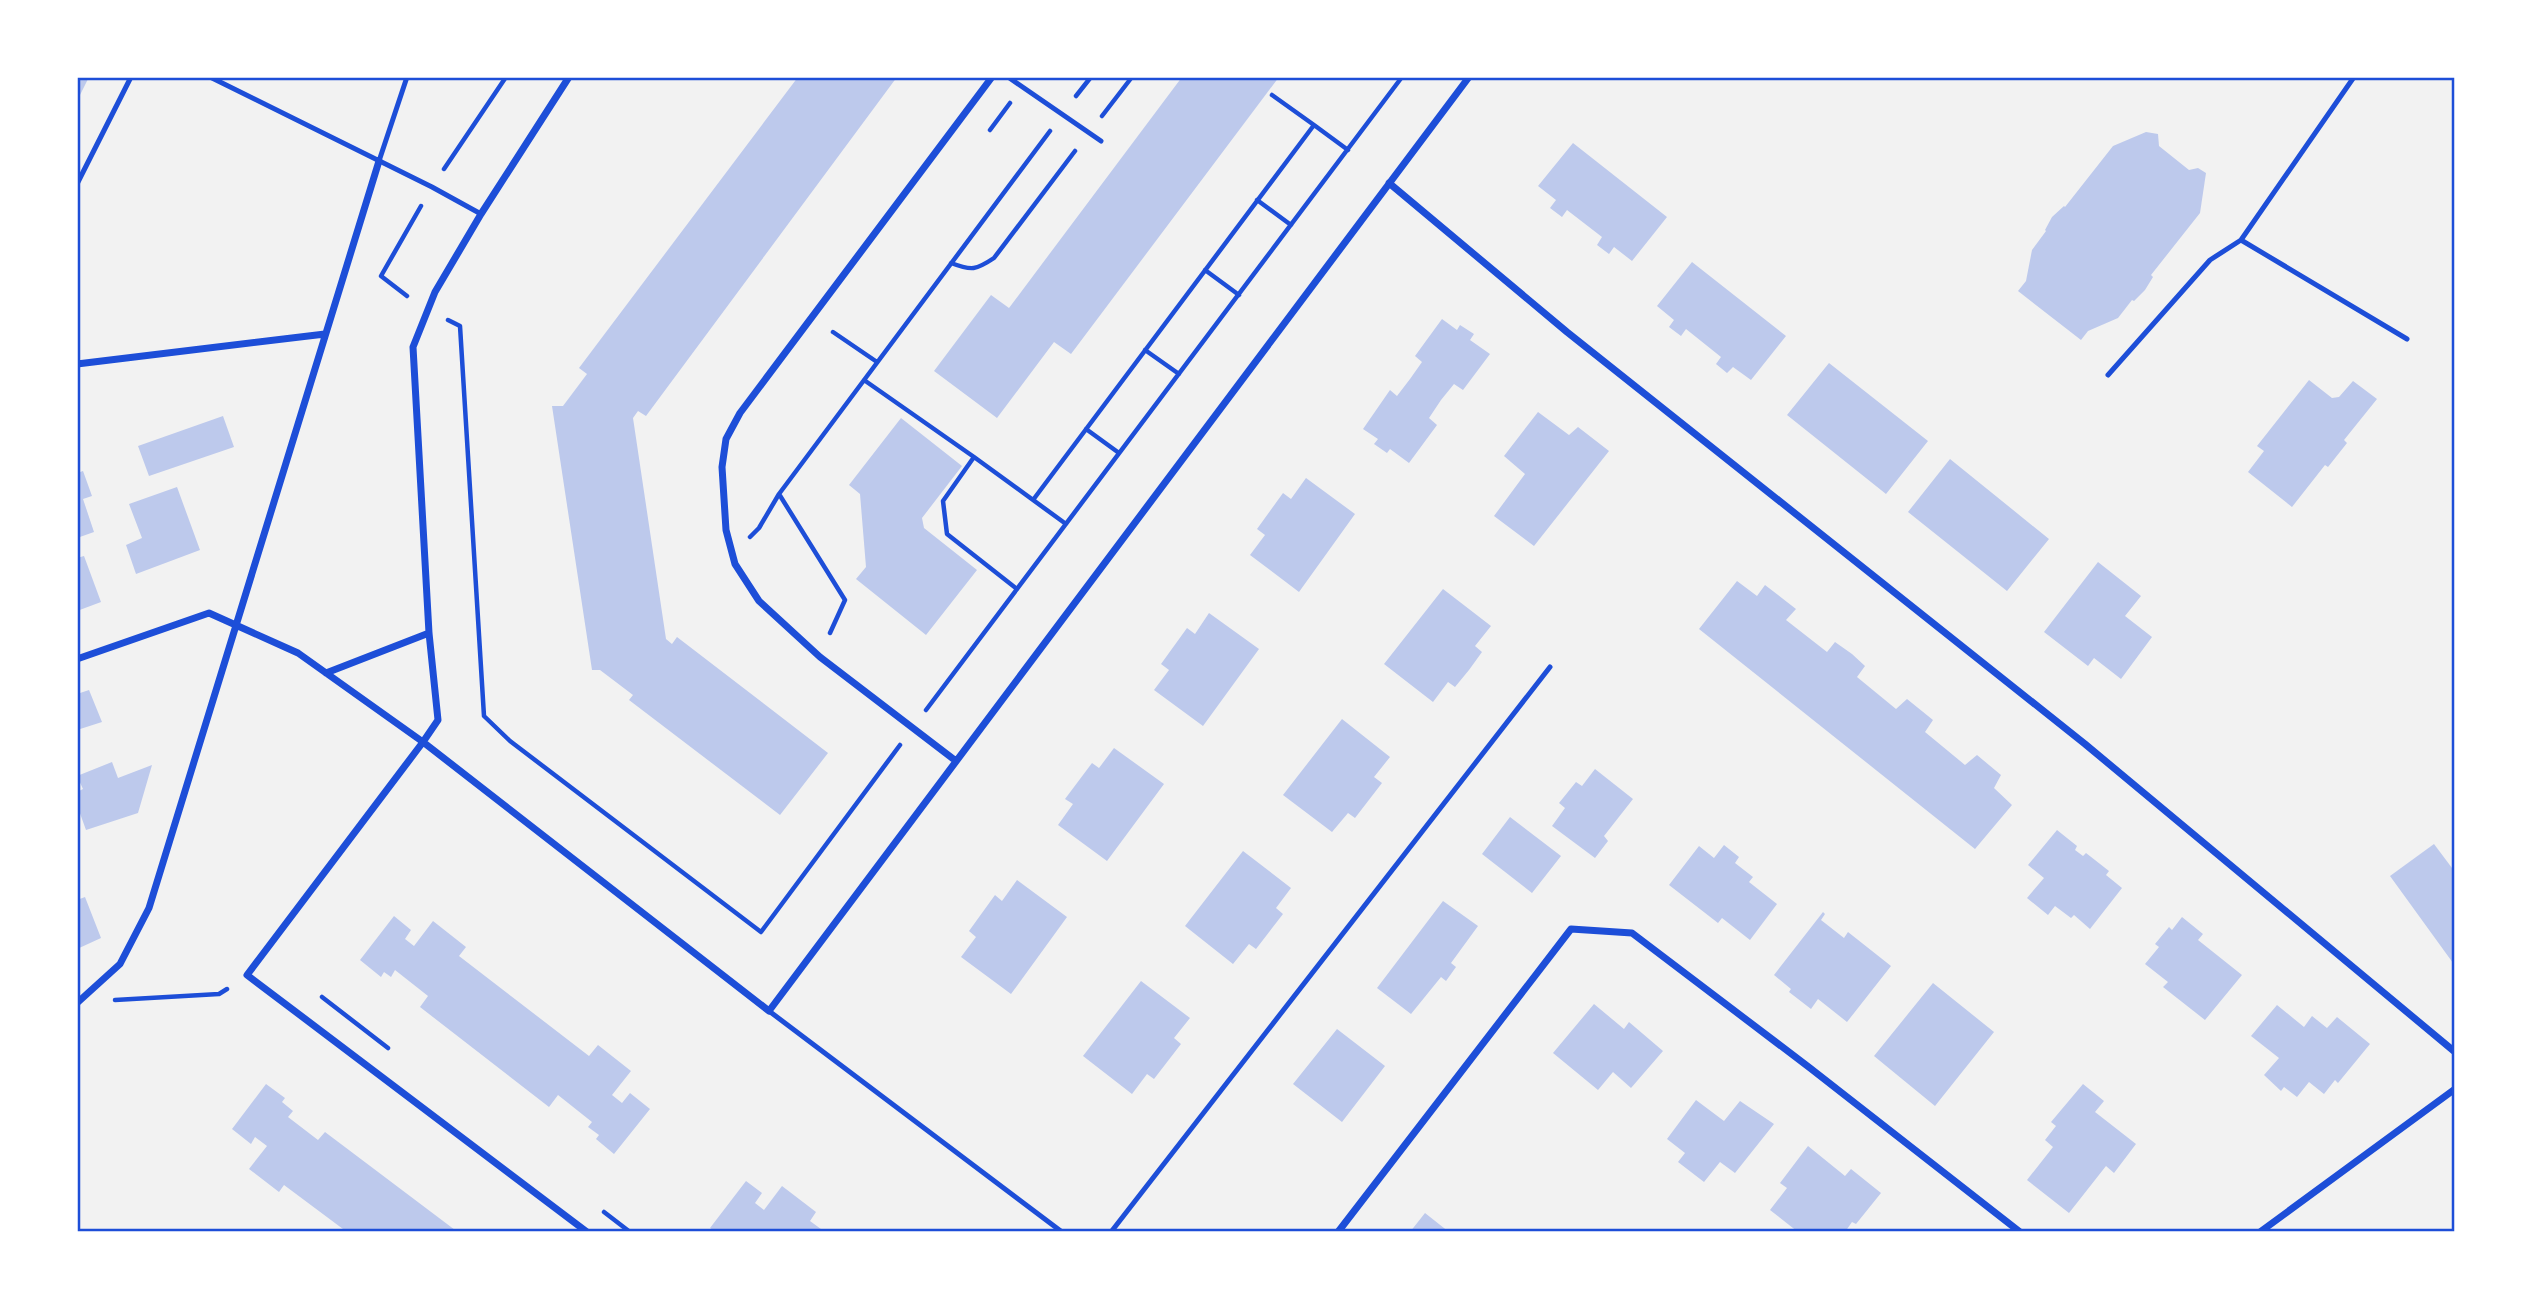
<svg xmlns="http://www.w3.org/2000/svg" width="2532" height="1309" font-family="'Fira Sans Condensed',sans-serif">
  <style>
    .building { fill: #bdc9ec }
    .lines { fill: none; stroke-linecap: round; stroke-linejoin: round }
    .path { stroke: #1d4ed8; stroke-width: 4.5 }
    .service { stroke: #1d4ed8; stroke-width: 5 }
    .minor { stroke: #1d4ed8; stroke-width: 7 }
    .neatline { fill: none; stroke: #1d4ed8; stroke-width: 2.5 }
  </style>
  <rect width="100%" height="100%" fill="#f2f2f2"/>
  <path class="building" d="M 77,77 L 89,77 L 77,101 Z
    M 798,77 L 897,77 L 646,416 L 638,411 L 633,418 L 666,639 L 672,644 L 677,637 L 828,753 L 780,815 L 629,700 L 633,695 L 600,670 L 592,670 L 552,406 L 563,406 L 587,374 L 579,368 Z
    M 1182,77 L 1279,77 L 1071,354 L 1054,342 L 997,418 L 934,371 L 991,295 L 1009,308 Z
    M 2146,132 L 2158,134 L 2159,146 L 2189,170 L 2198,168 L 2206,173 L 2200,213 L 2151,275 L 2153,277 L 2145,290 L 2134,301 L 2132,300 L 2118,318 L 2088,331 L 2081,340 L 2018,291 L 2026,281 L 2032,250 L 2046,231 L 2045,230 L 2052,217 L 2064,206 L 2065,207 L 2113,146 Z
    M 1573,143 L 1667,217 L 1632,261 L 1614,247 L 1609,254 L 1597,245 L 1602,237 L 1567,210 L 1562,217 L 1550,208 L 1556,200 L 1538,186 Z
    M 1692,262 L 1786,336 L 1751,380 L 1733,367 L 1727,373 L 1716,364 L 1721,357 L 1686,329 L 1681,336 L 1669,327 L 1674,320 L 1657,306 Z
    M 1442,319 L 1457,330 L 1460,325 L 1474,334 L 1470,340 L 1490,354 L 1463,390 L 1454,384 L 1441,400 L 1429,418 L 1437,425 L 1409,463 L 1390,449 L 1387,453 L 1374,444 L 1378,439 L 1363,429 L 1390,390 L 1397,396 L 1410,379 L 1422,362 L 1415,356 Z
    M 1829,363 L 1928,441 L 1886,494 L 1787,415 Z
    M 2309,380 L 2332,398 L 2339,397 L 2353,381 L 2377,399 L 2344,440 L 2347,443 L 2328,467 L 2325,465 L 2292,507 L 2248,472 L 2264,451 L 2257,446 Z
    M 1538,412 L 1569,435 L 1578,427 L 1609,451 L 1534,546 L 1494,516 L 1525,474 L 1504,456 Z
    M 223,416 L 234,447 L 149,476 L 138,446 Z
    M 901,418 L 962,466 L 922,518 L 924,528 L 977,570 L 926,635 L 856,579 L 866,567 L 860,494 L 849,485 Z
    M 1950,459 L 2049,539 L 2007,591 L 1908,512 Z
    M 83,471 L 92,496 L 83,499 L 94,532 L 77,538 L 77,473 Z
    M 1306,478 L 1355,514 L 1299,592 L 1250,555 L 1265,535 L 1257,529 L 1283,493 L 1291,499 Z
    M 177,487 L 200,550 L 136,574 L 126,545 L 142,538 L 129,504 Z
    M 84,556 L 101,602 L 77,611 L 77,558 Z
    M 2098,562 L 2141,596 L 2125,616 L 2152,637 L 2121,679 L 2094,658 L 2088,666 L 2044,632 Z
    M 1737,581 L 1757,596 L 1765,585 L 1796,609 L 1786,620 L 1827,652 L 1835,642 L 1852,654 L 1865,666 L 1857,677 L 1896,709 L 1907,699 L 1933,720 L 1925,732 L 1965,765 L 1977,755 L 2001,775 L 1994,788 L 2012,805 L 1975,849 L 1699,629 Z
    M 1443,589 L 1491,626 L 1475,646 L 1482,652 L 1469,670 L 1455,687 L 1448,682 L 1433,702 L 1384,664 Z
    M 1209,613 L 1259,649 L 1203,726 L 1154,690 L 1169,670 L 1161,664 L 1187,628 L 1195,634 Z
    M 89,690 L 102,722 L 77,730 L 77,694 Z
    M 1342,719 L 1390,757 L 1374,777 L 1382,783 L 1355,818 L 1348,813 L 1332,832 L 1283,795 Z
    M 1114,748 L 1164,784 L 1107,861 L 1058,825 L 1073,804 L 1065,799 L 1092,763 L 1099,768 Z
    M 112,762 L 118,778 L 152,765 L 138,813 L 86,830 L 77,805 L 77,786 L 79,791 L 83,789 L 77,776 Z
    M 1595,769 L 1633,799 L 1604,836 L 1608,841 L 1595,858 L 1552,826 L 1565,808 L 1559,803 L 1576,782 L 1582,786 Z
    M 1510,817 L 1561,856 L 1532,893 L 1482,854 Z
    M 2057,830 L 2077,846 L 2075,850 L 2083,856 L 2086,853 L 2109,871 L 2106,875 L 2122,888 L 2090,929 L 2074,915 L 2071,918 L 2055,906 L 2048,915 L 2027,898 L 2044,878 L 2028,865 Z
    M 2434,844 L 2455,872 L 2455,962 L 2453,963 L 2390,876 Z
    M 1724,845 L 1739,857 L 1735,863 L 1753,877 L 1749,882 L 1777,904 L 1750,940 L 1722,918 L 1718,923 L 1669,885 L 1699,846 L 1714,858 Z
    M 1243,851 L 1291,888 L 1276,908 L 1283,914 L 1256,949 L 1249,944 L 1233,964 L 1185,926 Z
    M 1017,880 L 1067,917 L 1011,994 L 961,957 L 976,937 L 969,931 L 995,895 L 1002,901 Z
    M 85,897 L 101,938 L 77,949 L 77,900 Z
    M 1443,901 L 1478,926 L 1451,963 L 1456,967 L 1446,981 L 1441,977 L 1411,1014 L 1377,988 Z
    M 1823,912 L 1825,914 L 1821,920 L 1844,938 L 1848,932 L 1891,966 L 1847,1022 L 1818,999 L 1811,1009 L 1789,992 L 1791,989 L 1774,975 Z
    M 394,916 L 411,930 L 405,939 L 414,946 L 433,921 L 466,947 L 459,956 L 589,1056 L 598,1045 L 631,1071 L 612,1095 L 622,1103 L 630,1093 L 650,1109 L 614,1154 L 596,1139 L 599,1135 L 588,1127 L 592,1122 L 558,1095 L 549,1107 L 420,1007 L 428,996 L 395,970 L 391,977 L 384,972 L 381,977 L 360,960 Z
    M 2182,917 L 2203,934 L 2198,940 L 2242,975 L 2205,1020 L 2163,987 L 2168,982 L 2145,964 L 2159,947 L 2155,944 L 2169,927 L 2172,930 Z
    M 1141,981 L 1190,1018 L 1174,1038 L 1181,1044 L 1154,1079 L 1147,1074 L 1132,1094 L 1083,1056 Z
    M 1933,983 L 1994,1032 L 1935,1106 L 1874,1056 Z
    M 1594,1004 L 1624,1029 L 1629,1022 L 1663,1051 L 1631,1088 L 1613,1072 L 1598,1090 L 1553,1053 Z
    M 2277,1005 L 2304,1027 L 2312,1016 L 2327,1028 L 2337,1017 L 2370,1044 L 2338,1083 L 2335,1080 L 2324,1094 L 2309,1082 L 2297,1097 L 2284,1087 L 2281,1091 L 2264,1075 L 2279,1058 L 2251,1036 Z
    M 1337,1029 L 1385,1066 L 1342,1122 L 1293,1084 Z
    M 266,1084 L 285,1098 L 282,1102 L 293,1111 L 288,1117 L 318,1140 L 325,1132 L 455,1230 L 454,1232 L 347,1232 L 284,1185 L 279,1192 L 249,1169 L 267,1146 L 255,1137 L 251,1144 L 232,1129 Z
    M 2083,1084 L 2104,1101 L 2095,1112 L 2136,1144 L 2114,1173 L 2106,1166 L 2069,1213 L 2027,1180 L 2053,1147 L 2045,1140 L 2056,1126 L 2051,1122 Z
    M 1696,1100 L 1724,1121 L 1740,1101 L 1774,1124 L 1735,1173 L 1720,1162 L 1704,1182 L 1678,1162 L 1685,1153 L 1667,1139 Z
    M 1808,1146 L 1845,1176 L 1851,1169 L 1881,1193 L 1856,1224 L 1852,1222 L 1845,1232 L 1798,1232 L 1770,1210 L 1787,1188 L 1780,1183 Z
    M 746,1181 L 762,1193 L 755,1203 L 764,1210 L 782,1186 L 816,1212 L 810,1221 L 825,1232 L 716,1232 L 710,1228 Z
    M 1425,1213 L 1449,1232 L 1410,1232 Z"/>
  <g class="lines">
    <path class="path" d="M 1076,96 L 1091,77
      M 1102,116 L 1132,77
      M 1314,125 L 1348,150
      M 990,130 L 1010,103
      M 444,169 L 506,77
      M 1257,200 L 1291,225
      M 951,263 C 972,271 976,270 994,258 L 1075,151
      M 1205,270 L 1239,295
      M 407,296 L 381,276 L 421,206
      M 448,320 L 460,326 L 484,716 L 510,741 L 761,932 L 900,745
      M 833,332 L 877,362
      M 1145,350 L 1179,374
      M 864,380 L 974,457 L 943,501 L 947,534 L 1017,589
      M 1086,429 L 1119,453
      M 974,457 L 1066,524
      M 1033,500 L 1314,125 L 1272,95
      M 750,537 L 759,528 L 779,494
      M 830,633 L 845,600 L 779,494 L 1050,131
      M 926,710 L 1402,77
      M 322,997 L 388,1048
      M 115,1000 L 219,994 L 227,989
      M 604,1212 L 630,1232"/>
    <path class="service" d="M 210,77 L 432,187 L 481,214
      M 1008,77 L 1101,141
      M 379,161 L 407,77
      M 77,184 L 131,77
      M 2241,240 L 2407,339
      M 2108,375 L 2210,260 L 2241,240 L 2354,77
      M 769,1011 L 1062,1232
      M 1111,1232 L 1550,667"/>
    <path class="minor" d="M 569,77 L 481,214 L 435,292 L 413,347 L 429,633 L 438,720 L 423,742 L 769,1011 L 1469,77
      M 1389,183 L 1567,332 L 2085,744 L 2455,1052
      M 77,364 L 325,334
      M 77,659 L 209,613 L 298,653 L 423,742 L 247,975 L 587,1232
      M 326,673 L 429,633
      M 956,761 L 820,657 L 759,601 L 735,564 L 726,530 L 722,467 L 726,439 L 740,413 L 992,77
      M 77,1003 L 120,964 L 149,908 L 379,161
      M 1338,1232 L 1571,929 L 1632,933 L 1810,1068 L 2020,1232
      M 2260,1232 L 2455,1089"/>
  </g>
  <rect width="2532" height="1309" fill="none" stroke="#ffffff" stroke-width="158"/>
  <rect x="79" y="79" width="2374" height="1151" class="neatline"/>
</svg>
